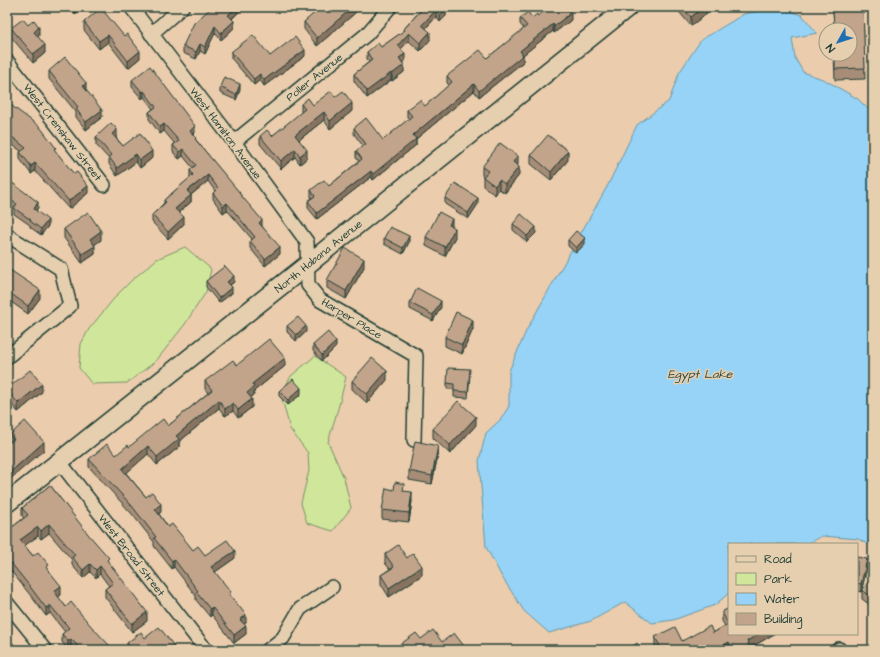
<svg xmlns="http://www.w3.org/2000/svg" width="880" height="657" font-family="'Architects Daughter',sans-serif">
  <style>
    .green { fill: #d0e69b; stroke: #789268 }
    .water { fill: #96d3f6; stroke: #6697a8 }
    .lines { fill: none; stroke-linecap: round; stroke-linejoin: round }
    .street-casing { stroke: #1f3d34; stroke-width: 16 }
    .secondary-casing { stroke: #1f3d34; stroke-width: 21 }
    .street { stroke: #e6cfaf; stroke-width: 13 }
    .secondary { stroke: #e6cfaf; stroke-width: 18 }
    .wall { fill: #a78d78; stroke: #1f3d34 }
    .shaded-wall { fill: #887361; stroke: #1f3d34 }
    .building { fill: #c2a48b; stroke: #1f3d34 }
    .labels { text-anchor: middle; stroke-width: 3; stroke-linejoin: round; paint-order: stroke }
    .street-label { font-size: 11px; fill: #1f3d34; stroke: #e6cfaf }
    .water-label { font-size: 12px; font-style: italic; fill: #25443e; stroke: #e6cfaf }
  </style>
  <rect width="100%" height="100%" fill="#ebccac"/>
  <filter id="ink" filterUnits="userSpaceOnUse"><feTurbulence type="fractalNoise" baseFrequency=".025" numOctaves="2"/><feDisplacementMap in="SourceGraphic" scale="8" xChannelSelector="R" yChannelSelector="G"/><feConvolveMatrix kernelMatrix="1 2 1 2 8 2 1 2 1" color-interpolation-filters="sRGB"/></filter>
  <g filter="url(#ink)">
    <path class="green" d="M 185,247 L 211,269 L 206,292 L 185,324 L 156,361 L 127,383 L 92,384 L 79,368 L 81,344 L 89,329 L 117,295 L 132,280 L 157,259 Z
      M 315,356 L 346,377 L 339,405 L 328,442 L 344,478 L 351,508 L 333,531 L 307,523 L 301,503 L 309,471 L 308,453 L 290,429 L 281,395 L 291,376 Z"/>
    <path class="water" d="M 778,7 L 802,15 L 817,33 L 792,38 L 795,58 L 803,72 L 825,80 L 858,99 L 873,114 L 873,547 L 858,539 L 822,536 L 806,544 L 729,544 L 729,593 L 715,605 L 673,620 L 652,623 L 625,602 L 591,621 L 549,633 L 524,611 L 502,577 L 486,547 L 479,461 L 486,433 L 501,419 L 509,406 L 509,371 L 527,329 L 608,185 L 637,125 L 669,101 L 679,73 L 701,40 L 744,14 Z"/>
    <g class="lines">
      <defs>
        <path id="street" d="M 131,7 L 234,142 L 307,242 L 308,285 L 320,300 L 416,356 L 414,440
          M 151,34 L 182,7
          M 7,61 L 104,185
          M 234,142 L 367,34 L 390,7
          M 7,235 L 61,269 L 70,306 L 7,357
          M 59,461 L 206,650
          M 7,603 L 45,650
          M 268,650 L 283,638 L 300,609 L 332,587
          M 838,650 L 839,649"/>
        <path id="secondary" d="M 7,503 L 307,265 L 628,7"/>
      </defs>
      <use href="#street" class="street-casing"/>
      <use href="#secondary" class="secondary-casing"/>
      <use href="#street" class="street"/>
      <use href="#secondary" class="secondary"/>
    </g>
    <path class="wall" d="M 70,7 L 84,7 L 75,14 Z
      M 212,7 L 244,7 L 232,19 L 234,28 L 221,40 L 215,33 L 205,54 L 200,51 L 196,59 L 183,53 L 183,46 Z
      M 420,7 L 445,7 L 446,16 L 440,22 L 436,17 L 426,28 L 430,40 L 420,51 L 409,41 L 401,49 L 405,61 L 402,63 L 404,72 L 392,81 L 391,80 L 367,98 L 354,81 L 354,74 L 369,62 L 367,59 L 367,52 L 381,47 L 404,31 L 404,29 L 420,11 Z
      M 675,7 L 714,7 L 691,26 Z
      M 833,7 L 863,7 L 865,79 L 835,80 L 834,54 L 850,54 L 850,30 L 834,30 Z
      M 320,11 L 355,13 L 317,46 L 304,29 L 304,22 Z
      M 538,16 L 571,20 L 554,33 L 553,31 L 523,55 L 523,62 L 479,97 L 474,91 L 416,139 L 416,145 L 373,180 L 371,177 L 317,219 L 308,208 L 308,201 L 312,198 L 311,197 L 311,190 L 329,186 L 359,161 L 356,158 L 356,151 L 363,146 L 354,134 L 354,128 L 383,140 L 409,119 L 407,117 L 407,110 L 425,106 L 449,85 L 447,83 L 447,76 L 487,58 L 524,29 L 520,24 L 520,18 L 532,18 Z
      M 84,22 L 124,36 L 140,58 L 128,68 L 108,42 L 99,49 L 84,30 Z
      M 28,25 L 39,36 L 38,37 L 45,53 L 33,63 L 11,37 L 11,28 Z
      M 231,52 L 270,56 L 305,56 L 264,86 L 260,80 L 254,85 L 231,58 Z
      M 49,71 L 86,90 L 102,117 L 86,130 L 76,117 L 76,112 L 49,79 Z
      M 132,80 L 195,133 L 193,135 L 196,140 L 240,194 L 262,226 L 280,254 L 265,266 L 250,248 L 250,241 L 252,239 L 227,210 L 223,213 L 213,199 L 213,193 L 215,191 L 208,181 L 191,195 L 191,202 L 179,212 L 184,224 L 168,239 L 152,222 L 152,215 L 164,203 L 164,200 L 190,178 L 190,170 L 193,168 L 183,156 L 179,159 L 173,152 L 173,145 L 175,144 L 164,131 L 160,134 L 149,119 L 149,112 L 153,109 L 144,97 L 142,99 L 132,87 Z
      M 220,87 L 240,90 L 236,100 L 220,93 Z
      M 335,97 L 352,111 L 330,129 L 324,120 L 299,140 L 307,158 L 300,164 L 295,157 L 281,169 L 260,144 L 260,136 L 272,136 L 301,113 L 301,104 L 313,105 Z
      M 7,99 L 12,106 L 56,152 L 88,193 L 69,209 L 35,171 L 31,174 L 20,159 L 20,152 L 21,151 L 7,141 Z
      M 96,137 L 117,137 L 116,138 L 123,146 L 152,158 L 140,168 L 136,162 L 117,176 L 109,164 L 109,159 L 96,145 Z
      M 531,155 L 568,160 L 551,180 L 531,164 Z
      M 517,165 L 519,175 L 505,193 L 499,189 L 495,195 L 483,186 L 483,177 L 482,175 L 482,167 L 518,165 Z
      M 7,179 L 38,207 L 36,211 L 48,226 L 41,235 L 30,227 L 30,225 L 14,214 L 14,209 L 7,203 Z
      M 445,198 L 478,204 L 468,219 L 445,204 Z
      M 513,224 L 536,233 L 527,242 L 513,230 Z
      M 64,229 L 101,240 L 94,245 L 95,254 L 82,263 L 64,238 Z
      M 426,237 L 455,237 L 445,256 L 426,246 Z
      M 384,238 L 409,242 L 403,254 L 384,244 Z
      M 568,240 L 585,244 L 576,253 L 568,246 Z
      M 7,263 L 8,268 L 40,298 L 28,314 L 7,299 Z
      M 364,267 L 346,299 L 327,288 L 327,280 Z
      M 206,281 L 234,282 L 230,285 L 232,293 L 219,303 L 206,287 Z
      M 410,303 L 441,307 L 433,321 L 410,309 Z
      M 287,326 L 306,332 L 296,341 L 287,332 Z
      M 473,329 L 462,354 L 445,346 L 445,337 Z
      M 313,345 L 336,347 L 322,361 L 313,351 Z
      M 237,365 L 285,366 L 254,391 L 254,395 L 250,398 L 252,407 L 238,418 L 233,411 L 225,416 L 219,408 L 179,442 L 179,447 L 157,465 L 148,454 L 126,473 L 146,497 L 161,512 L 159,514 L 168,527 L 193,550 L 205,555 L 235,558 L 215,572 L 231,597 L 246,623 L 244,625 L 246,634 L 234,643 L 212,615 L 210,617 L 196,600 L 196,596 L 174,567 L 172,569 L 154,546 L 154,542 L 132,514 L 89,467 L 89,459 L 116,455 L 129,447 L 168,426 L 208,393 L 205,389 L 205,381 Z
      M 470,375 L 468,398 L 454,397 L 454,389 L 447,389 L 447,383 Z
      M 387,380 L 367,403 L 352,389 L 352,381 Z
      M 7,389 L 42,392 L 18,412 L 7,399 Z
      M 279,391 L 301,394 L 288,405 L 279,396 Z
      M 476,425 L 450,454 L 433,438 L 433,429 Z
      M 10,435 L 44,450 L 10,442 Z
      M 438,454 L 432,484 L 409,480 L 409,471 Z
      M 50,485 L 109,563 L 147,621 L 132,632 L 105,597 L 105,589 L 109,586 L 100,574 L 96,578 L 90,572 L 83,578 L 72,565 L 72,560 L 49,533 L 41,539 L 38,536 L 24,545 L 33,556 L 49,571 L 61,595 L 58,597 L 66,607 L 110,650 L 74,650 L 71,647 L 68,650 L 62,642 L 62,634 L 65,632 L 50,613 L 46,616 L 31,596 L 7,566 L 7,524 L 11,528 L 24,518 L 22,516 L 22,508 Z
      M 404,491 L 412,501 L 409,522 L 382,519 L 382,510 Z
      M 385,554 L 407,558 L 422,575 L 389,597 L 381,584 L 381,575 L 390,569 L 385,563 Z
      M 857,557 L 867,568 L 861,592 L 857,591 Z
      M 873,576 L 873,607 L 862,599 L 862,590 Z
      M 729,608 L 729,634 L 774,634 L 750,648 L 750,650 L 652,650 L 656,648 L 655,646 L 655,637 L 682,641 L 713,633 L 725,626 L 722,621 L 722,612 Z
      M 145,638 L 174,650 L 127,650 L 127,643 Z"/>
    <path class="shaded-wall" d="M 77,7 L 84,7 L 75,14 L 75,8 Z
      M 237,7 L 244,7 L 228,22 L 228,15 Z
      M 249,7 L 253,7 L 249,10 Z
      M 353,7 L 360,7 L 355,13 L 317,46 L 317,38 Z
      M 704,7 L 714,7 L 691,26 L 691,17 Z
      M 446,9 L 446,16 L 440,22 L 440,15 Z
      M 436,10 L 436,17 L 422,32 L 422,25 Z
      M 571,13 L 571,20 L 554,33 L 554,26 Z
      M 234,21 L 234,28 L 221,40 L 221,33 Z
      M 553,24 L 553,31 L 523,55 L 523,62 L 479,97 L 479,91 L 520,51 Z
      M 215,26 L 215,33 L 205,54 L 205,47 Z
      M 39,27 L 39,36 L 34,40 L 34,32 Z
      M 430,32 L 430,40 L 420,51 L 420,43 Z
      M 409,33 L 409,41 L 398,52 L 398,45 Z
      M 108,35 L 108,42 L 99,49 L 99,41 Z
      M 200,44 L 200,51 L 196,59 L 196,52 Z
      M 45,45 L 45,53 L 33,63 L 33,54 Z
      M 305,50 L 305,56 L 264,86 L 264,80 Z
      M 140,51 L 140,58 L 128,68 L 128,61 Z
      M 405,54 L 405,61 L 399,65 L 399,58 Z
      M 404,65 L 404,72 L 392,81 L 392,74 Z
      M 391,73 L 391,80 L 367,98 L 367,91 Z
      M 260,74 L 260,80 L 254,85 L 254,79 Z
      M 86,83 L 86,91 L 83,86 Z
      M 240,84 L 240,90 L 236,100 L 236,95 Z
      M 474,84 L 474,91 L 416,139 L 416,145 L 373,180 L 373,174 L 413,135 Z
      M 144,91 L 144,97 L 142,99 L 142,92 Z
      M 352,103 L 352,111 L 330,129 L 330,121 Z
      M 102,110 L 102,117 L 86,130 L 86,122 Z
      M 324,112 L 324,120 L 295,143 L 295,135 Z
      M 164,124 L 164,131 L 160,134 L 160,127 Z
      M 195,126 L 195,133 L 190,138 L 190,131 Z
      M 117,129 L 117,137 L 112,142 L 112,134 Z
      M 183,149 L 183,156 L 179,159 L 179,152 Z
      M 295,149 L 295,157 L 281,169 L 281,161 Z
      M 307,150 L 307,158 L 300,164 L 300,156 Z
      M 152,151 L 152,158 L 140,168 L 140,160 Z
      M 568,151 L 568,160 L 551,180 L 551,172 Z
      M 136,154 L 136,162 L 117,176 L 117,168 Z
      M 518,156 L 518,165 L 513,171 L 513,162 Z
      M 35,163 L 35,171 L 31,174 L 31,166 Z
      M 519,167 L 519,175 L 505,193 L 505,184 Z
      M 371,171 L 371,177 L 317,219 L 317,213 Z
      M 208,175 L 208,181 L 187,198 L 187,191 Z
      M 499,180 L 499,189 L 495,195 L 495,186 Z
      M 88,186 L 88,193 L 69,209 L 69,201 Z
      M 191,195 L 191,202 L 175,215 L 175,209 Z
      M 478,198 L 478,204 L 468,219 L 468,213 Z
      M 38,202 L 38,207 L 34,215 L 34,209 Z
      M 227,203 L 227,210 L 223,213 L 223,206 Z
      M 184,217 L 184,224 L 168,239 L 168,232 Z
      M 452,219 L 452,228 L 449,225 Z
      M 48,220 L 48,226 L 41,235 L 41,229 Z
      M 262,220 L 262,227 L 259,223 Z
      M 536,227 L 536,233 L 527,242 L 527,236 Z
      M 455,228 L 455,237 L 445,256 L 445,247 Z
      M 101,231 L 101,240 L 90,248 L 90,239 Z
      M 409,236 L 409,242 L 403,254 L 403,248 Z
      M 585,238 L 585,244 L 576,253 L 576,248 Z
      M 95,246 L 95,254 L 82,263 L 82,254 Z
      M 280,247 L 280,254 L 265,266 L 265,259 Z
      M 364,259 L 364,267 L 346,299 L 346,291 Z
      M 234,276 L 234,282 L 227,287 L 227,282 Z
      M 232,287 L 232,293 L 219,303 L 219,298 Z
      M 40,290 L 40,298 L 28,314 L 28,306 Z
      M 441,301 L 441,307 L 433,321 L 433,315 Z
      M 473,320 L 473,329 L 462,354 L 462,345 Z
      M 306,326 L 306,332 L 296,341 L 296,335 Z
      M 336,342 L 336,347 L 322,361 L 322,355 Z
      M 285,358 L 285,366 L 254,391 L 254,395 L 247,400 L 247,393 L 252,384 Z
      M 387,371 L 387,380 L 367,403 L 367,394 Z
      M 42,384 L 42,392 L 18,412 L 18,403 Z
      M 301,388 L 301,394 L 288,405 L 288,400 Z
      M 252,399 L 252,407 L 238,418 L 238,410 Z
      M 219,400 L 219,408 L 179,442 L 179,447 L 157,465 L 157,457 L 176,436 Z
      M 233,403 L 233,411 L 225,416 L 225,409 Z
      M 476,417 L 476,425 L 450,454 L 450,445 Z
      M 44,442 L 44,450 L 7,482 L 7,475 Z
      M 148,446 L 148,454 L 122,477 L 122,469 Z
      M 438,446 L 438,454 L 432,484 L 432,476 Z
      M 412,492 L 412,501 L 409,522 L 409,513 Z
      M 161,504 L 161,512 L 155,517 L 155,509 Z
      M 49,524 L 49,533 L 41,539 L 41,531 Z
      M 38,527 L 38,536 L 20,549 L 20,540 Z
      M 235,551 L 235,558 L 211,575 L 211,567 Z
      M 174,559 L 174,567 L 172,569 L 172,561 Z
      M 867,559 L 867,568 L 861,592 L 861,584 Z
      M 90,564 L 90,572 L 83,578 L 83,570 Z
      M 100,566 L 100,574 L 96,578 L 96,570 Z
      M 422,566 L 422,575 L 389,597 L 389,588 Z
      M 61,586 L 61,595 L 54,600 L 54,591 Z
      M 50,605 L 50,613 L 46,616 L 46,608 Z
      M 212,607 L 212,615 L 210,617 L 210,609 Z
      M 147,612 L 147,621 L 132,632 L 132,624 Z
      M 246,615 L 246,623 L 240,628 L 240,620 Z
      M 246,626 L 246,634 L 234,643 L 234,635 Z
      M 759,634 L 774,634 L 747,650 L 747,641 Z
      M 71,639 L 71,647 L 68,650 L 68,641 Z
      M 729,642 L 729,650 L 715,650 Z
      M 110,646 L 110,650 L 107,650 L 107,649 Z
      M 174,646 L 174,650 L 169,650 L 169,649 Z
      M 693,646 L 693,650 L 685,650 Z"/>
    <path class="building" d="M 212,7 L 237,7 L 228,15 L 234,21 L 221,33 L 215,26 L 205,47 L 200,44 L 196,52 L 183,46 L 194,23 Z
      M 324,7 L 353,7 L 317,38 L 304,22 L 319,9 L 320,11 Z
      M 420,7 L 445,7 L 446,9 L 440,15 L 436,10 L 422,25 L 430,32 L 420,43 L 409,33 L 398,45 L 405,54 L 399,58 L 404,65 L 392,74 L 391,73 L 367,91 L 354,74 L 372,60 L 367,52 L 378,43 L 381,47 L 405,30 L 404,29 L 422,9 Z
      M 549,7 L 567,7 L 571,13 L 554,26 L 553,24 L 520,51 L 523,55 L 479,91 L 474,84 L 413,135 L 416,139 L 373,174 L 371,171 L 317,213 L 308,201 L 315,196 L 311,190 L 324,180 L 329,186 L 362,159 L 356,151 L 366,144 L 354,128 L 366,118 L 383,140 L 412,116 L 407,110 L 420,100 L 425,106 L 452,82 L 447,76 L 480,50 L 487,58 L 527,26 L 520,18 L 528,12 L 532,18 L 537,14 L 538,16 Z
      M 682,7 L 704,7 L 691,17 Z
      M 833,7 L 863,7 L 865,68 L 835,69 L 835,54 L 850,54 L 850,30 L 834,30 Z
      M 101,8 L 124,36 L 127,34 L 140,51 L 128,61 L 108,35 L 99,41 L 84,22 Z
      M 23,19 L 28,25 L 34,20 L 39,27 L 34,32 L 45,45 L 33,54 L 11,28 Z
      M 253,35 L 270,56 L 295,37 L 305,50 L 264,80 L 260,74 L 254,79 L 231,52 Z
      M 65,57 L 86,83 L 83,86 L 102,110 L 86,122 L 76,109 L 78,107 L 49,71 Z
      M 150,66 L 195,126 L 190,131 L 196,138 L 195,139 L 240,193 L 239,193 L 262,220 L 259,223 L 280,247 L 265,259 L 250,241 L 255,237 L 227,203 L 223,206 L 213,193 L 218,188 L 208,175 L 187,191 L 191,195 L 175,209 L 184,217 L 168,232 L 152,215 L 166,202 L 164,200 L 193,175 L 190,170 L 196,165 L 183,149 L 179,152 L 173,145 L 179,141 L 164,124 L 160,127 L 149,112 L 156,107 L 144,91 L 142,92 L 132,80 Z
      M 224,77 L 240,84 L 236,95 L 220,87 Z
      M 331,91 L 335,97 L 343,91 L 352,103 L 330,121 L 324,112 L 295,135 L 307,150 L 300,156 L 295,149 L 281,161 L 260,136 L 267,130 L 272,136 L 305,109 L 301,104 L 308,98 L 313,105 Z
      M 7,99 L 12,106 L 40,127 L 56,148 L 54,149 L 74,174 L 77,172 L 88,186 L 69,201 L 35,163 L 31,166 L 20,152 L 26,148 L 7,133 Z
      M 111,123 L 117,129 L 112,134 L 123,146 L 140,133 L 152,151 L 140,160 L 136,154 L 117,168 L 109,157 L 111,155 L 96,137 Z
      M 548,135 L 568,151 L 551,172 L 531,155 Z
      M 500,143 L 518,156 L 513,162 L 519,167 L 505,184 L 499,180 L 495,186 L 483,177 L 488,171 L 482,167 Z
      M 7,179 L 38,202 L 34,209 L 48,220 L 41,229 L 30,221 L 31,220 L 14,208 L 17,204 L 7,198 Z
      M 455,183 L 478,198 L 468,213 L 445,198 Z
      M 88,212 L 101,231 L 90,239 L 95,246 L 82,254 L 64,229 Z
      M 439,212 L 452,219 L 449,225 L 455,228 L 445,247 L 426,237 Z
      M 521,214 L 536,227 L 527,236 L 513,224 Z
      M 390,227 L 409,236 L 403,248 L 384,238 Z
      M 576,231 L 585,238 L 576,248 L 568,240 Z
      M 345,248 L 364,259 L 346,291 L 327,280 Z
      M 225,266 L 234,276 L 227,282 L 232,287 L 219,298 L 206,281 Z
      M 7,268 L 40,290 L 28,306 L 7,291 L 7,288 L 10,284 L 7,282 Z
      M 417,288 L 441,301 L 433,315 L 410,303 Z
      M 456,312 L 473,320 L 462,345 L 445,337 Z
      M 298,317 L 306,326 L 296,335 L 287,326 Z
      M 328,332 L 336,342 L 322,355 L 313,345 Z
      M 269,339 L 285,358 L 252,384 L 254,387 L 247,393 L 252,399 L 238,410 L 233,403 L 225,409 L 219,400 L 176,436 L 179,439 L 157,457 L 148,446 L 122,469 L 146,497 L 152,492 L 161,504 L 155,509 L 168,527 L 172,524 L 193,550 L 198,546 L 205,555 L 227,540 L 235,551 L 211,567 L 231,592 L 229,594 L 246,615 L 240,620 L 246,626 L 234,635 L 212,607 L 210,609 L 196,592 L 198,591 L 174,559 L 172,561 L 154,538 L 156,537 L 132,506 L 89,459 L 107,444 L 116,455 L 128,445 L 129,447 L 163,419 L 168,426 L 212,390 L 205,381 L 233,360 L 237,365 Z
      M 372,358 L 387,371 L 367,394 L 352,381 Z
      M 448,368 L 470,369 L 468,392 L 454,391 L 454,384 L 447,383 Z
      M 30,370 L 42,384 L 18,403 L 7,390 L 7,389 Z
      M 293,379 L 301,388 L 288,400 L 279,391 Z
      M 458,401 L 476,417 L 450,445 L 433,429 Z
      M 25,421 L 44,442 L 7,475 L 7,445 L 14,439 L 10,435 Z
      M 415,441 L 438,446 L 432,476 L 409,471 Z
      M 395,482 L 404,484 L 403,491 L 412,492 L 409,513 L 382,510 L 386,488 L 394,490 Z
      M 50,485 L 88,534 L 109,558 L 107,560 L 147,612 L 132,624 L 105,589 L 113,583 L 100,566 L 96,570 L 90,564 L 83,570 L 72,557 L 75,555 L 49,524 L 41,531 L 38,527 L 20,540 L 33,556 L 38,552 L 49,565 L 46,567 L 61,586 L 54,591 L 66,607 L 71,602 L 91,626 L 110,646 L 107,649 L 108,650 L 82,650 L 71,639 L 68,641 L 62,634 L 69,628 L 50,605 L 46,608 L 31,588 L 7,558 L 7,524 L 11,528 L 28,515 L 22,508 Z
      M 398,545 L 407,558 L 413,553 L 422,566 L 389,588 L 381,575 L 394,567 L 385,554 Z
      M 857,557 L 867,559 L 861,584 L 857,583 Z
      M 873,576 L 873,598 L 862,590 Z
      M 729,608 L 729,634 L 759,634 L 747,641 L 750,648 L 746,650 L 733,650 L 729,642 L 715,650 L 695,650 L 693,646 L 685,650 L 652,650 L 660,646 L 655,637 L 675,627 L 682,641 L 710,626 L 713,633 L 728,624 L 722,612 Z
      M 159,627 L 174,646 L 169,649 L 170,650 L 132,650 L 127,643 L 141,632 L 145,638 Z
      M 433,630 L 442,642 L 454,633 L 467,650 L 420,650 L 420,649 L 419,650 L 402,650 L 398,646 L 416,633 L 421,639 Z
      M 7,635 L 15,646 L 18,650 L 7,650 Z
      M 637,643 L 642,650 L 628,650 Z
      M 619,647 L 622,650 L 616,650 Z"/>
  </g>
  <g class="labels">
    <g class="street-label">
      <text transform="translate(314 77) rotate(-39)" y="4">Poller Avenue</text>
      <text transform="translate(63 132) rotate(52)" y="4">West Crenshaw Street</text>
      <text transform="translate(226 133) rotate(53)" y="4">West Hamilton Avenue</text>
      <text transform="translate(318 256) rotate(-39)" y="4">North Habana Avenue</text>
      <text transform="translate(352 318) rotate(31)" y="4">Harper Place</text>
      <text transform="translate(132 555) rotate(52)" y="4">West Broad Street</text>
    </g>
    <g class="water-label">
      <text x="700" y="378">Egypt Lake</text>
    </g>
  </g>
  <rect width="880" height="657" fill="none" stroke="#e6cfaf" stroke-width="24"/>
  <rect x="12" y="12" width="856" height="633" fill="none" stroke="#1f3d34" stroke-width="1.5" filter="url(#ink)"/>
  <rect x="728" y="543" width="130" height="92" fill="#e6cfaf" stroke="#96957e"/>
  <rect x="736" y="556" width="20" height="6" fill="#e6cfaf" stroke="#96957e"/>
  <text x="764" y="563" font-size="12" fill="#1f3d34">Road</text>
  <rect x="736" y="573" width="20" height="12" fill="#d0e69b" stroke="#96957e"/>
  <text x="764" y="583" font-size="12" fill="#1f3d34">Park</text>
  <rect x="736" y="593" width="20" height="12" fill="#96d3f6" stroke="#96957e"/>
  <text x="764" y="603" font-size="12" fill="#1f3d34">Water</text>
  <rect x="736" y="613" width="20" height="12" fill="#c2a48b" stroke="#96957e"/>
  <text x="764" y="623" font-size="12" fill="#1f3d34">Building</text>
  <g transform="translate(838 42) rotate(231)"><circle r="19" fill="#e6cfaf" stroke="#96957e"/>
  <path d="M0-3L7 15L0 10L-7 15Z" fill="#1f6fb2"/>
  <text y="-6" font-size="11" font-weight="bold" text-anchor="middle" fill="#1f3d34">N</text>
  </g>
</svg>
